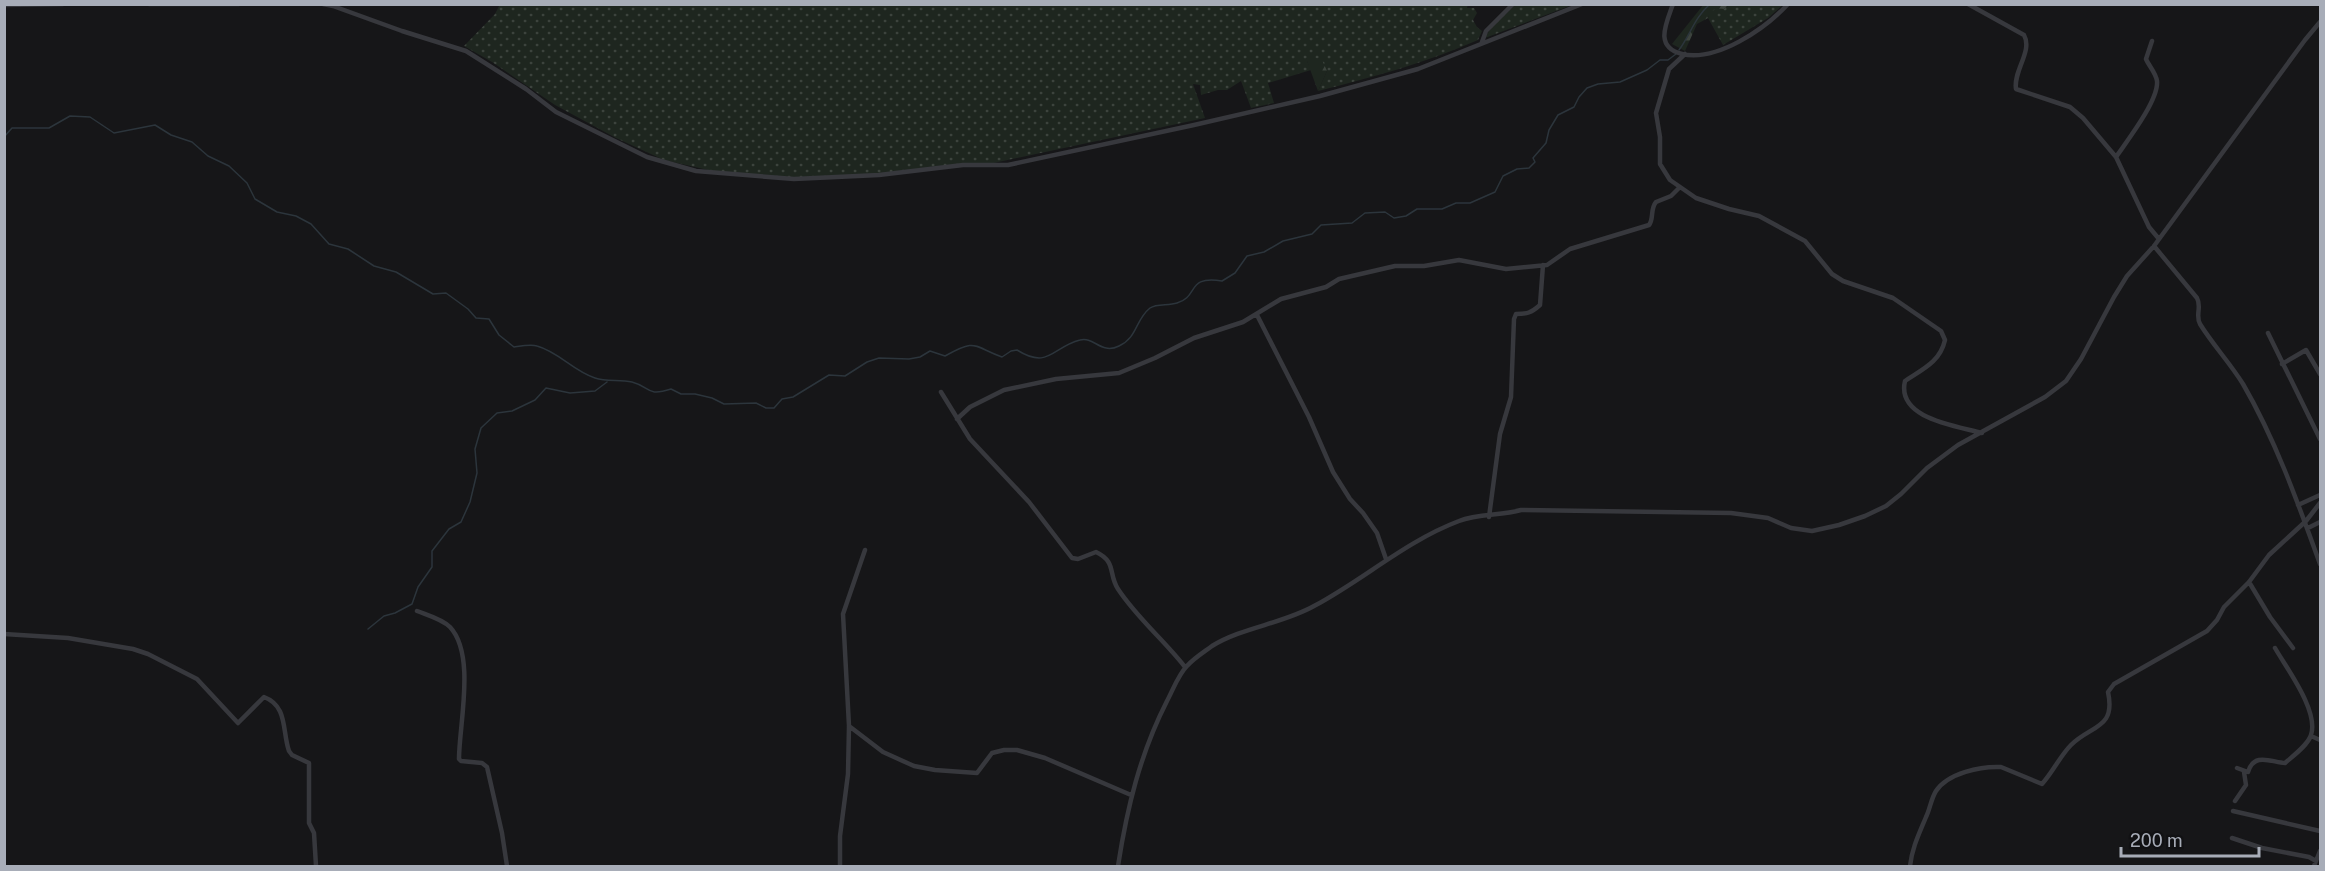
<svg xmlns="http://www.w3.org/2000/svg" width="2325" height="871" font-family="'Public Sans',sans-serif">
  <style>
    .grass { fill: url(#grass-dots) }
    .forest { fill: url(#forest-firs) }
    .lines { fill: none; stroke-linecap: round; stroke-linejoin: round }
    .stream { stroke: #2c353c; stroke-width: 1.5 }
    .minor { stroke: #37383d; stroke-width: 4.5 }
  </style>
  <defs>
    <pattern id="grass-dots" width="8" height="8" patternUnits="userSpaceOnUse" patternTransform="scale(1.5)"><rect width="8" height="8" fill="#1e261f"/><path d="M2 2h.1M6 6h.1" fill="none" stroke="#3c433d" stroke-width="1.8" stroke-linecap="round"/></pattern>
    <pattern id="forest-firs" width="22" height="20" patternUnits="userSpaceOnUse" patternTransform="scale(1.5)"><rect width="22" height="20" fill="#1e261f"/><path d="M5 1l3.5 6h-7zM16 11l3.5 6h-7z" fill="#3c433d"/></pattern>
  </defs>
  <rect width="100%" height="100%" fill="#161618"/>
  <path class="grass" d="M 500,4 L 1468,4 L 1467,8 L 1474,8 L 1477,13 L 1473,20 L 1477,27 L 1482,31 L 1478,40 C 1425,63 1374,77 1318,91 L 1327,71 L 1307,61 L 1311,70 L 1268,83 L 1274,103 L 1251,108 L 1241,81 L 1227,90 L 1218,90 L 1201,95 L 1200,85 L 1193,84 L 1205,118 L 989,164 L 910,172 L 792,178 L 717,172 L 664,160 L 616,138 L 555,105 L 492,62 L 464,46 L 495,14 Z
    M 1515,5 L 1572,5 L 1485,38 C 1488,29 1507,14 1515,5 Z
    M 1729,5 L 1783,5 L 1768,18 L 1723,45 L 1708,18 L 1710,11 L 1715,8 L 1724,9 Z"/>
  <path class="forest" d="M 1704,4 L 1729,5 L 1724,9 C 1715,8 1711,9 1708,18 L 1697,24 L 1685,51 L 1672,44 Z
    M 1312,57 L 1322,60 L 1327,71 L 1318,91 L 1307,61 Z"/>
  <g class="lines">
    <path class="stream" d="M 1679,50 C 1690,35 1695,17 1710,4
      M 4,137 L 12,128 L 49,128 L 70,116 L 90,117 L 114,133 L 155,125 L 171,135 L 192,142 L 208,156 L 229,166 L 247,183 L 255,199 L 277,212 L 296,216 L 311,224 L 329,244 L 348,249 L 374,266 L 396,272 L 433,294 L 446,293 L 468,309 L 476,318 L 489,319 L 499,335 L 514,347 C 521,346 531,344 537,346 C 559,352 573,371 595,378 C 607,382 620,379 632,382 C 651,387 646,397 671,389 L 681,394 L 695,394 L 712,398 L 724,404 L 756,403 L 766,408 L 774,408 L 782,399 L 793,397 L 829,375 L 845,376 L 867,362 L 879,358 L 909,359 L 920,357 L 930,351 L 945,356 C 977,338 972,346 1002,357 L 1011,351 L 1017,350 C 1049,370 1052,347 1080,340 C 1094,336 1101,355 1119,346 C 1138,337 1135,320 1150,308 C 1157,303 1168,306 1177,303 C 1199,297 1186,275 1222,281 L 1235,273 L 1247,256 L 1264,252 L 1283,241 L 1312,234 L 1321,225 L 1352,223 L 1365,213 L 1385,212 L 1394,218 L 1406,216 L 1417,209 L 1442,209 L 1456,203 L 1470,203 L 1495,192 L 1503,176 L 1517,169 L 1529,168 L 1535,162 L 1533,158 L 1546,143 L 1549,130 L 1558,115 L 1574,107 L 1579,97 L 1587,88 L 1598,84 L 1620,82 L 1647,70 L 1660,60 L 1668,60 L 1676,54
      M 368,629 L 384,616 L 395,613 L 412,604 L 418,587 L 432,567 L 432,551 L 449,529 L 461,522 L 470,502 L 477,473 L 475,449 L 481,428 L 497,413 L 512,411 L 535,400 L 546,388 L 570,393 L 595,391 L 607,382"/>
    <path class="minor" d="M 149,4 L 239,4
      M 323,4 L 333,6 L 402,31 L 466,51 L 526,89 L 556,112 L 647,157 L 696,171 L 794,179 L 879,175 L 963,165 L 1008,165 L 1194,125 L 1320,96 L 1418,69 L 1582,4
      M 1673,4 C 1666,24 1654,47 1682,54 C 1717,62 1765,29 1788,4
      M 1968,4 L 2024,35 C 2033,51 2013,71 2016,89 L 2070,107 L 2083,118 L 2116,157 L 2149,227 L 2159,239
      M 4,5 L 63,4
      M 1482,42 L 1486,31 L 1513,4
      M 1685,54 L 1669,69 L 1656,113 L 1660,137 L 1660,164 L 1670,180 L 1696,198 L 1729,209 L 1759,216 L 1805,241 L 1832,274 L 1843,281 L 1893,298 L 1941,331 L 1945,340 C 1940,362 1923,369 1905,381 C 1896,419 1957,426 1982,433
      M 2116,157 C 2127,141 2159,100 2157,81 C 2156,73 2149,66 2146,59 L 2152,41
      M 2154,246 L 2197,298 C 2202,307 2195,315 2200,324 C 2213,345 2230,363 2243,384 C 2276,441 2298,503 2320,564
      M 1257,315 L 1309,417 L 1333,472 L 1350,499 L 1363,513 L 1377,533 L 1386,559
      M 2268,333 L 2320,439
      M 2282,364 L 2306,350 L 2320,374
      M 941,392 L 970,439 L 1029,502 L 1072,558 L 1078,559 L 1096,552 C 1117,562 1108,574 1118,589 C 1137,618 1164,640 1185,667
      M 957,419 L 970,407 L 1004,390 L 1056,379 L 1119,373 L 1155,358 L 1194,338 L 1243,322 L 1281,299 L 1326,287 L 1339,279 L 1395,266 L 1424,266 L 1459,260 L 1506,269 L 1547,265 L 1570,249 L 1649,225 C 1654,219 1650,209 1656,202 L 1671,196 L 1679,188
      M 2298,505 L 2320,495
      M 1489,517 L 1500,434 L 1511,397 L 1514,319 L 1516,314 C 1527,314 1531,313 1540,305 L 1543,265
      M 2308,528 L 2320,522
      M 2249,582 L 2270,617 L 2293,648
      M 417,611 C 427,615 442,619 450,627 C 476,655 459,725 459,759 L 461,761 L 482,763 L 487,767 L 502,833 L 507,866
      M 4,634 L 68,638 L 133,649 L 148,654 L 197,679 L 238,723 L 264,697 C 288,706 282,731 289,751 L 292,755 L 309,763 L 309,823 L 314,833 L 316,866
      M 849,726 L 883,752 L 914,766 L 935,770 L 977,773 L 992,753 L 1004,750 L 1017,750 L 1045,758 L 1131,795
      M 2311,736 L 2320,740
      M 2237,768 L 2248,772 C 2254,752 2271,762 2285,763 C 2293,756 2308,745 2311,735 C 2319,711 2287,669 2275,648
      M 2235,801 L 2246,785 L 2244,772
      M 2233,811 L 2320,831
      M 2232,838 L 2262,848 L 2309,857 L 2316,861
      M 840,866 L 840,836 L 848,774 L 849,726 L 843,614 L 865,550
      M 1118,866 C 1127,808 1140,754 1167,701 C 1173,690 1178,675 1187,666 C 1194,658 1204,652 1212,646 C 1243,627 1282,624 1314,606 C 1363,580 1406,541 1459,521 C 1478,513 1501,516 1521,510 L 1731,513 L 1768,518 L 1791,528 L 1812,531 L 1839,525 L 1865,516 L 1886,506 L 1901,494 L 1927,468 L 1958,445 L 2045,397 L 2066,381 L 2081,359 L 2114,297 L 2127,276 L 2154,246 L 2305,40 L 2320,22
      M 1910,866 C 1912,848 1919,834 1926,817 C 1930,809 1931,799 1936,791 C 1948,773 1981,766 2001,767 L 2042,784 C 2053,772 2060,756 2071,745 C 2091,725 2116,729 2108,692 L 2114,684 L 2207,631 L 2217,620 L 2224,607 L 2249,582 L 2269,555 L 2306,521 L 2320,503
      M 2314,866 L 2320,851"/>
  </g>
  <rect width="2325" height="871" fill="none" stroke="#a8adb8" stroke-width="12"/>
  <path d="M2121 847v9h138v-9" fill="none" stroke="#a8adb8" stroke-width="3"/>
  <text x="2130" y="847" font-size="18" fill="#a8adb8" stroke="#111113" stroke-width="4.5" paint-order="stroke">200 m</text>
</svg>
